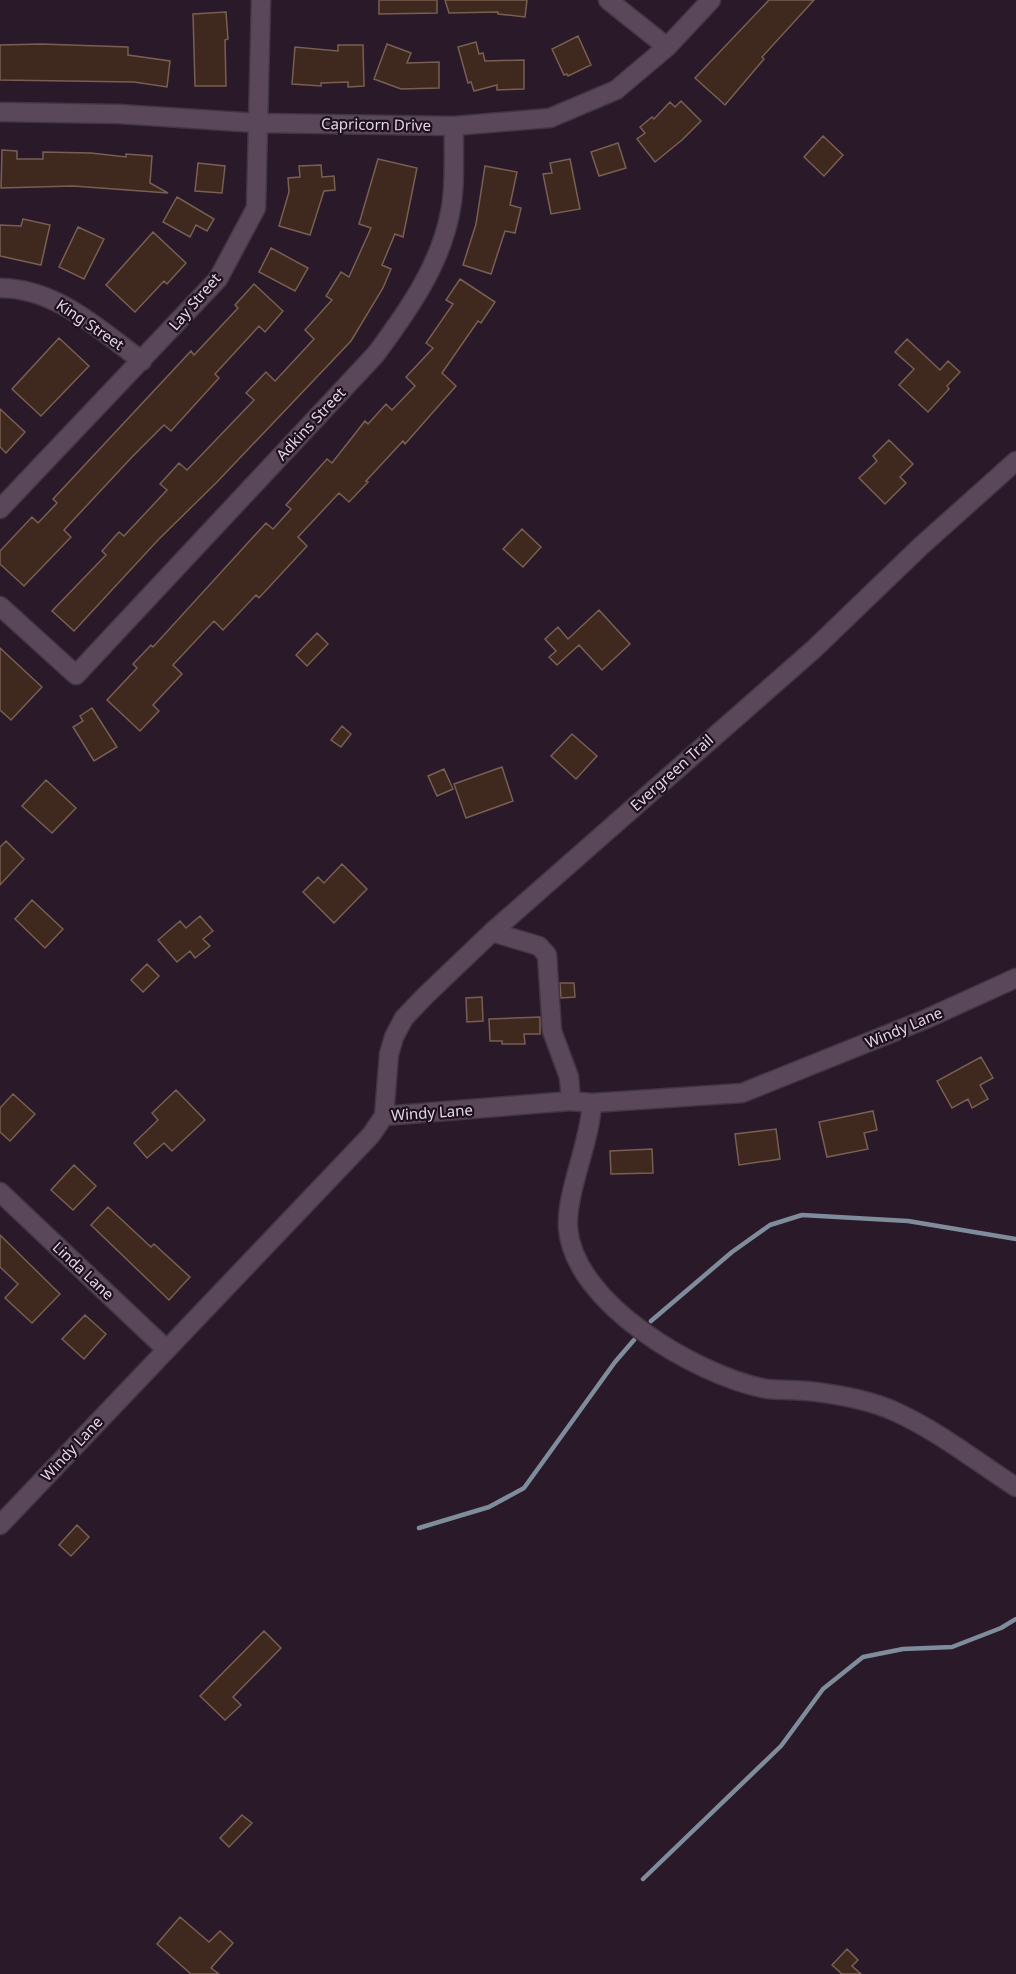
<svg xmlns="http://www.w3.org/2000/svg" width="1016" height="1974" font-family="'Noto Sans',sans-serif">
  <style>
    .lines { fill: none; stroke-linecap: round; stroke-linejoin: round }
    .stream { stroke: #7e8c9c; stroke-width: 4.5 }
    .building { fill: #3f291f; stroke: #785f53; stroke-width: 1.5 }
    .minor-casing { stroke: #433644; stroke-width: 21 }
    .minor { stroke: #5a485a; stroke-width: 18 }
    .labels { text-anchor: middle; stroke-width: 4.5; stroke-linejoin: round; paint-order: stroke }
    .street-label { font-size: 15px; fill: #e1d6e1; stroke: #1f1020 }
  </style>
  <rect width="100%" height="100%" fill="#291929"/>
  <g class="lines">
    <path class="stream" d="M 651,1321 L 732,1252 L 770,1225 L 802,1215 L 908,1221 L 1016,1239
      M 419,1528 L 489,1507 L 524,1488 L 615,1362 L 634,1340
      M 643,1879 L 781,1746 L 823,1689 L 863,1657 L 903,1649 L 952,1647 L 1001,1628 L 1016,1619"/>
  </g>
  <path class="building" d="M 379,0 L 437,0 L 437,13 L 379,14 Z
    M 445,0 L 527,0 L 525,17 L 498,14 L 498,12 L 449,13 Z
    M 769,0 L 814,0 L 762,57 L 764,59 L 725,105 L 695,78 Z
    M 226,12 L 228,39 L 225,40 L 226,86 L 195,86 L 193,14 Z
    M 578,36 L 591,65 L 568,76 L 567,74 L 564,75 L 552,49 Z
    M 476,42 L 479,54 L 483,53 L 485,61 L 524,60 L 524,89 L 497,90 L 497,85 L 474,91 L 471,82 L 468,83 L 458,47 Z
    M 41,44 L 128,47 L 128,55 L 170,61 L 167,87 L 134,82 L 0,80 L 0,45 Z
    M 387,44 L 411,53 L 407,63 L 439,62 L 439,88 L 401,89 L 374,79 Z
    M 338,45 L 363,45 L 364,86 L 348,87 L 348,82 L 321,83 L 321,86 L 292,84 L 295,47 L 338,51 Z
    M 681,101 L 701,121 L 682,140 L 655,162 L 637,139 L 645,133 L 640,127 L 652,117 L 654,119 L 670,102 L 675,107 Z
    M 823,136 L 843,155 L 824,176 L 804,157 Z
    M 618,143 L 626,168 L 599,176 L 591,152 Z
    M 2,150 L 17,151 L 17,159 L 43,159 L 43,152 L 91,153 L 126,157 L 126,154 L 152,156 L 150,183 L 168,193 L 73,186 L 1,188 Z
    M 378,159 L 417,168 L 403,237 L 395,234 L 382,265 L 391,269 L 383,288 L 351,341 L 217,482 L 158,540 L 74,631 L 52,611 L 106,555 L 102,551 L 119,532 L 124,536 L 167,490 L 160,484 L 179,463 L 187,470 L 254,400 L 246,393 L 266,372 L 275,381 L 314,339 L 305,330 L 332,300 L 326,296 L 341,272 L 349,277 L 371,228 L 359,224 Z
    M 570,159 L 580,209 L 551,214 L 543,174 L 552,173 L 550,163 Z
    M 198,163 L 225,166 L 222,193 L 195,191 Z
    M 321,165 L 322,177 L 334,176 L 335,190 L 324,191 L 310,235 L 279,226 L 289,192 L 288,178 L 300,177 L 299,166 Z
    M 485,166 L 517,172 L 510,205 L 521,208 L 515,233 L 505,231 L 491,274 L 463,265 L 476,224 Z
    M 177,197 L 214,219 L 207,231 L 196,225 L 190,237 L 163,222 Z
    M 23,219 L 50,225 L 41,265 L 0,256 L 0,225 L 21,226 Z
    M 78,227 L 104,239 L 84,279 L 59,267 Z
    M 153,232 L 186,263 L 167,284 L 164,281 L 135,312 L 106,285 Z
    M 271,248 L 308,268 L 295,291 L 259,272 Z
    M 460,279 L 495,302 L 481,323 L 478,321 L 442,373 L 456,386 L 405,444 L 403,441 L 366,481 L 368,482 L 349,502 L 339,493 L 298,537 L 307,546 L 259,598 L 256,595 L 223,630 L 214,621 L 173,665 L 182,674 L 153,705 L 159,711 L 140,731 L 107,700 L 137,668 L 133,664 L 151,645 L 153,647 L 266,523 L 273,529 L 291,509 L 286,505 L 327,459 L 332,463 L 365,421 L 368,424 L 386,404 L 392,410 L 415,386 L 406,377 L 433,348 L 426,343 L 453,304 L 446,300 Z
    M 254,284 L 283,311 L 265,332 L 259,326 L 215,374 L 219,378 L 171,431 L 164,425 L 132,457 L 64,530 L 71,537 L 24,586 L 0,564 L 0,551 L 32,517 L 38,523 L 57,503 L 53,499 L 191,351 L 194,355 L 238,308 L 235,305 Z
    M 59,338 L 89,366 L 41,416 L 12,389 Z
    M 907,339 L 940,370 L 948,361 L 960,372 L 947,386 L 949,389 L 928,412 L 899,385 L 914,369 L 895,352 Z
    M 0,409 L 25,432 L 6,453 L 0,447 Z
    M 889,440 L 913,464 L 900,477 L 906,483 L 885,504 L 859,478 L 877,461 L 873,456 Z
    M 522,529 L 541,547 L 523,567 L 503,549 Z
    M 599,610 L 630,644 L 602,670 L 579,645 L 557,665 L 549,657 L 556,651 L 545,639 L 558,627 L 568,639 Z
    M 317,633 L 328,644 L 307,666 L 296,655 Z
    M 0,648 L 42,687 L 11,720 L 0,710 Z
    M 92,708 L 117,747 L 94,761 L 73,727 L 83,721 L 80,716 Z
    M 342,726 L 351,734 L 341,747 L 331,740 Z
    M 572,734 L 597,756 L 576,779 L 551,756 Z
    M 502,767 L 513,801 L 466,818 L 454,784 Z
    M 444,769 L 453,789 L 437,796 L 428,776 Z
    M 46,780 L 76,808 L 52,833 L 22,806 Z
    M 6,841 L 24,859 L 0,885 L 0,847 Z
    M 342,864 L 367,889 L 334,923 L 303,892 L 318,877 L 324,883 Z
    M 32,900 L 63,929 L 45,948 L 15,919 Z
    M 200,916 L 213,931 L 203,939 L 210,946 L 195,958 L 190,951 L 177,962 L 158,940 L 180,921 L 186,928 Z
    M 147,964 L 159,976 L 143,992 L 131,980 Z
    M 560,983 L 574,983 L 575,997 L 561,998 Z
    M 482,997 L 483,1021 L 467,1022 L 466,998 Z
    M 540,1017 L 540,1034 L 524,1034 L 525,1044 L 502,1044 L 502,1041 L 490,1041 L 489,1019 Z
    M 981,1057 L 993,1078 L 980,1085 L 988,1099 L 972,1108 L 968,1099 L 952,1108 L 937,1081 Z
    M 176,1090 L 205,1120 L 172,1151 L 164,1143 L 147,1158 L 134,1143 L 158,1120 L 152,1113 Z
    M 13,1094 L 35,1114 L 10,1141 L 0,1132 L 0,1108 Z
    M 873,1111 L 877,1130 L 864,1133 L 868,1149 L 827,1157 L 819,1122 Z
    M 776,1129 L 780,1159 L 739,1165 L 735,1134 Z
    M 652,1149 L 653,1173 L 611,1174 L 610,1151 Z
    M 74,1165 L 96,1186 L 73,1210 L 51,1190 Z
    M 108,1207 L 151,1247 L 154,1244 L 190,1277 L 169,1300 L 91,1225 Z
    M 0,1235 L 60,1294 L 32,1323 L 5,1298 L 18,1284 L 0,1267 Z
    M 85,1315 L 106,1334 L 84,1359 L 62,1339 Z
    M 77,1525 L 89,1537 L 71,1556 L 59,1545 Z
    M 264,1631 L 281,1648 L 233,1697 L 241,1705 L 225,1720 L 200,1696 Z
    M 242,1815 L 252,1823 L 229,1847 L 220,1838 Z
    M 180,1917 L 209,1942 L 220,1931 L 233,1943 L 211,1968 L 219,1974 L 191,1974 L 157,1944 Z
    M 847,1949 L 858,1960 L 852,1966 L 861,1974 L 842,1974 L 832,1965 Z"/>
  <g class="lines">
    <defs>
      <path id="minor" d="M 608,0 L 667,47
        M 0,112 L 119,114 L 258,123 L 454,126 L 550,118 L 616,90 L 667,47 L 711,0
        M 0,288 C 56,288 100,330 142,361
        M 0,509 L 218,279 L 256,208 L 261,0
        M 0,606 L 76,675 L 376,354 C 407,312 440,266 450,213 C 456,186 453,154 454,126
        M 492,932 L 539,946 L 547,955 L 552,1031 L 569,1077 L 571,1101
        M 592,1103 C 590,1144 566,1191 568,1228 C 574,1304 696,1374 762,1388 C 777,1391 793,1389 808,1391 C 836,1394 870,1400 896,1412 C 938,1431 977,1462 1016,1487
        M 384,1116 L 389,1054 L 394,1037 L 404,1018 L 425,996 L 492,932 L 814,649 L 921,546 L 1016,461
        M 0,1192 L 166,1349
        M 0,1525 L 371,1135 L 384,1116 L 571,1101 L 592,1103 L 742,1093 L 926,1019 L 1016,978"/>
    </defs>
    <use href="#minor" class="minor-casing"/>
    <use href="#minor" class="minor"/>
  </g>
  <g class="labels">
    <g class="street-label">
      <text transform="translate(376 125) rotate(1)" y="5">Capricorn Drive</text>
      <text transform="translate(195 302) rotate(-49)" y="5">Lay Street</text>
      <text transform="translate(90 325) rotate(34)" y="5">King Street</text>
      <text transform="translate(311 424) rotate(-47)" y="5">Adkins Street</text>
      <text transform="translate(672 773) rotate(-42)" y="5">Evergreen Trail</text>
      <text transform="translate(904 1028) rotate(-23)" y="5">Windy Lane</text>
      <text transform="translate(432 1113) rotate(-4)" y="5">Windy Lane</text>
      <text transform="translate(83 1271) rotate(43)" y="5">Linda Lane</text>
      <text transform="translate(72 1449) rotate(-47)" y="5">Windy Lane</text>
    </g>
  </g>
</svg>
